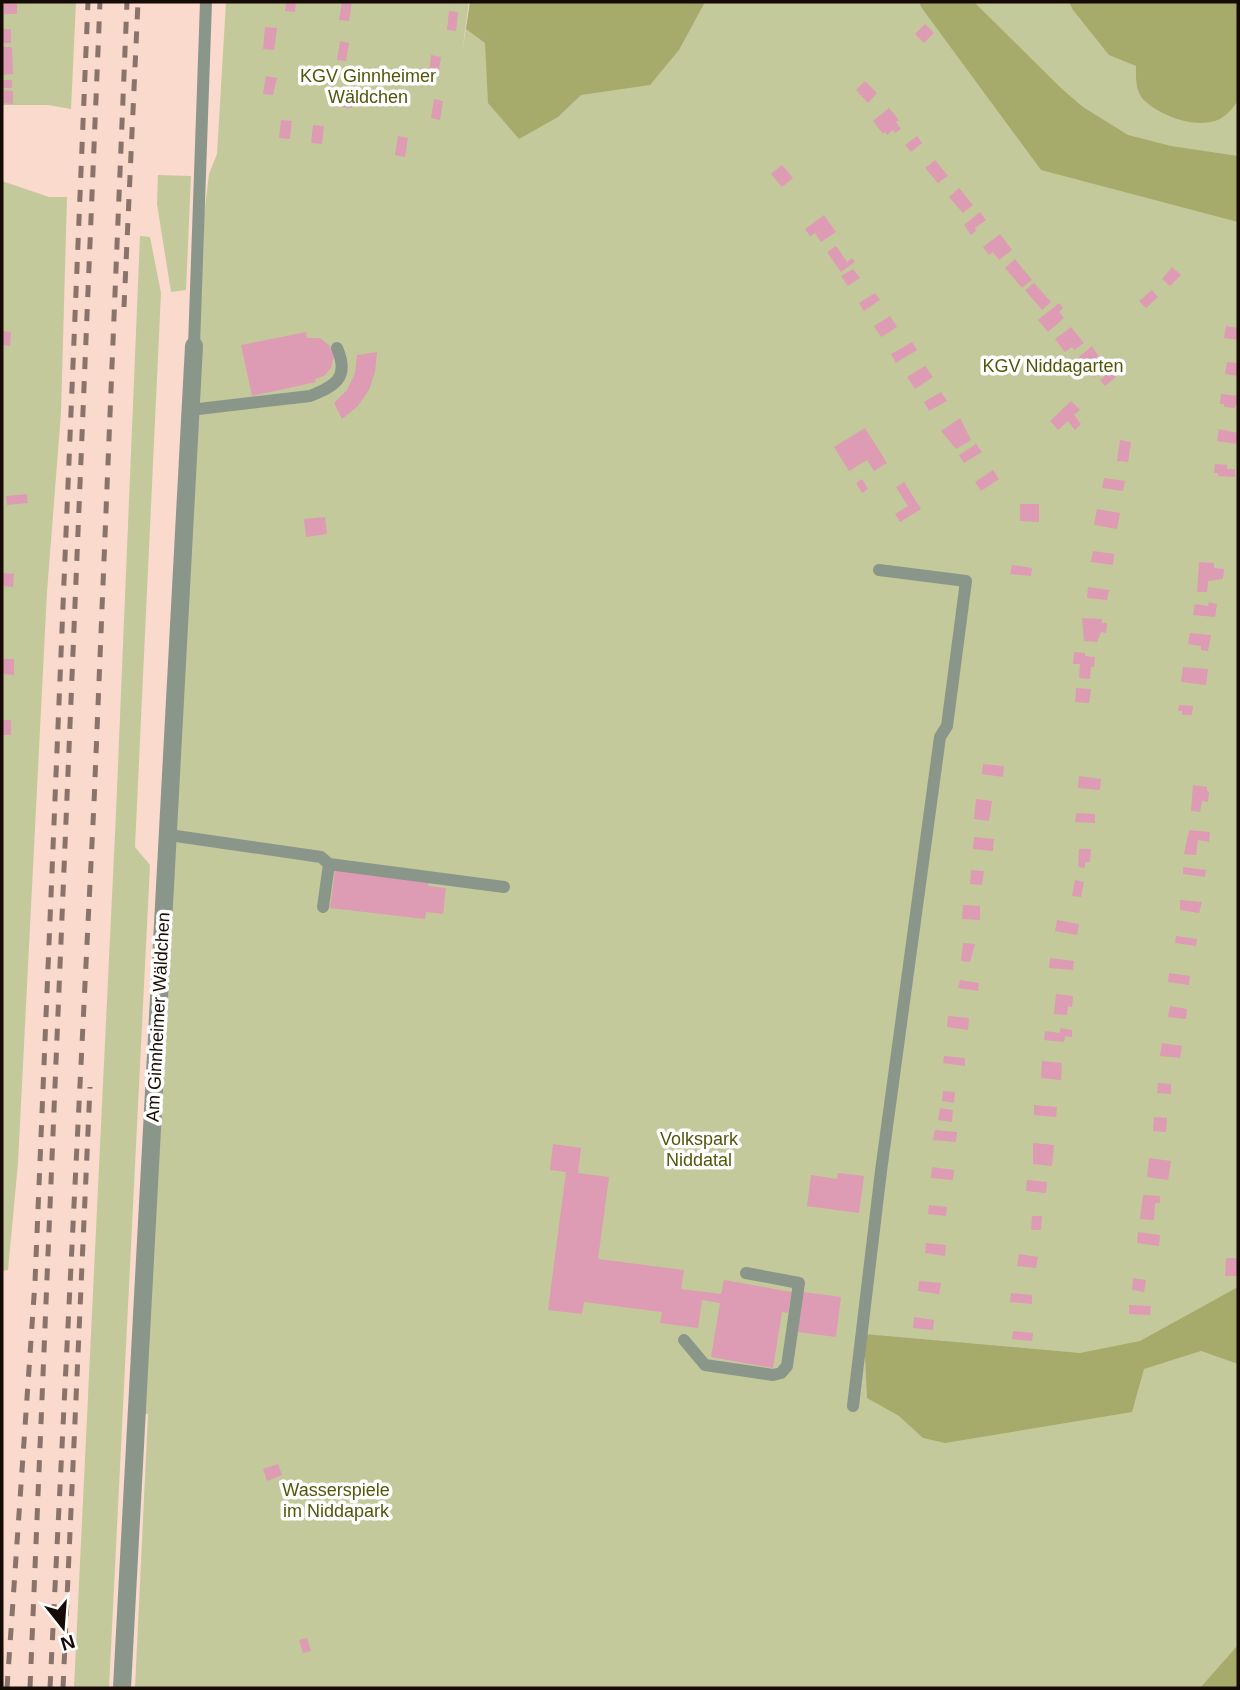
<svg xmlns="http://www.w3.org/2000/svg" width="1240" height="1690" font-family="Helvetica,sans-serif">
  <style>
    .green { fill: #c4c99b }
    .forest { fill: #a6ab6c }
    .building { fill: #dd9bb4 }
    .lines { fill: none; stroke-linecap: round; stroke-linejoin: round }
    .service { stroke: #8a968a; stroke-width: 12 }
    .minor { stroke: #8a968a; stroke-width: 18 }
    .rail { stroke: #89736a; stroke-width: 5; stroke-dasharray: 12 12; stroke-linecap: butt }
    .labels { text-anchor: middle; stroke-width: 7; stroke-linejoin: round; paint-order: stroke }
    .park-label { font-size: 18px; fill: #53560a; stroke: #fff }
    .street-label { font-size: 18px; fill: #170b06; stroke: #fff }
  </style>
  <rect width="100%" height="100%" fill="#fadacd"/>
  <path class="green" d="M 2,2 L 76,2 L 71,109 L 48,105 L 2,105 Z
    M 226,2 L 469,2 L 462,53 L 470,2 L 1238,2 L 1238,1688 L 135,1688 L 148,1414 L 138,1413 L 165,1028 L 202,231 L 209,174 L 217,154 Z
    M 158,175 L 191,176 L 186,290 L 171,292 L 157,204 Z
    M 2,181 L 49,197 L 67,197 L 61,413 L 47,592 L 18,1163 L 8,1270 L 2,1271 Z
    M 140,236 L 150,237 L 161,293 L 135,847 L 150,865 L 109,1688 L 74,1688 L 116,813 Z"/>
  <path class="forest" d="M 470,2 L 705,2 L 679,50 L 650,85 L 581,95 L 558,117 L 519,139 L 488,103 L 485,43 L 466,29 Z
    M 922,2 L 974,2 L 1062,89 L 1083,107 L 1128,135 L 1171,146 L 1238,156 L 1238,222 L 1041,170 L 921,7 L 920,4 Z
    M 1069,2 L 1238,2 L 1238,101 C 1234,106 1229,113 1223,117 C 1201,132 1158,116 1142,98 C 1135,88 1136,77 1136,66 L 1109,55 L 1073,10 Z
    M 1238,1287 L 1238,1364 L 1201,1351 L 1144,1369 L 1132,1412 L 945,1443 L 923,1438 L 899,1416 L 867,1398 L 864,1334 L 1080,1353 L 1140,1341 Z
    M 1238,1645 L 1238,1688 L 1200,1688 Z"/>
  <path class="building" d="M 4,2 L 17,2 L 17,14 L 4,14 Z
    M 286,2 L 296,2 L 295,12 L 285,11 Z
    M 342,2 L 352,2 L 349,21 L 339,20 Z
    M 449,11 L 458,12 L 456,31 L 447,30 Z
    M 925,24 L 934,33 L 924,43 L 915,34 Z
    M 265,27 L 277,28 L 274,50 L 263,49 Z
    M 2,29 L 11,29 L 11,43 L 2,43 Z
    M 340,41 L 349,43 L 346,61 L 337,60 Z
    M 2,47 L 12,47 L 13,74 L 2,75 Z
    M 431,55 L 441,57 L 438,76 L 429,75 Z
    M 266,76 L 277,78 L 273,95 L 263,94 Z
    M 2,80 L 12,80 L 12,88 L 2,88 Z
    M 865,81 L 877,93 L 868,103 L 856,90 Z
    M 345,88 L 354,89 L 352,108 L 342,107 Z
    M 2,90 L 13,91 L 13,104 L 2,103 Z
    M 434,99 L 443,101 L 440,120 L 431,118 Z
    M 889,108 L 899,120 L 896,122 L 901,129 L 895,133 L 893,130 L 887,135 L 885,132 L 883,134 L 873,121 Z
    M 281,120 L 292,121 L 290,139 L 279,138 Z
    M 313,125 L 324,126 L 322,144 L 311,143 Z
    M 398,136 L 408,138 L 405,157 L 395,155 Z
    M 917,136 L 922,143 L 911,152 L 905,145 Z
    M 935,160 L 948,176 L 938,183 L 925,168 Z
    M 782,165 L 793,178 L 782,187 L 771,174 Z
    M 959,188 L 973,205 L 963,213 L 949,197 Z
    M 980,212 L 986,220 L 975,228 L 976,231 L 971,235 L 964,225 Z
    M 824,215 L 836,232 L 821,242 L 815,233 L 810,236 L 805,229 Z
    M 1000,234 L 1012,250 L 999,260 L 993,252 L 989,255 L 983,247 Z
    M 836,246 L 847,262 L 852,258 L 855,262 L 841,272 L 827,252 Z
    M 1015,259 L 1032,280 L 1022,288 L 1005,268 Z
    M 1172,267 L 1181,275 L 1170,286 L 1162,279 Z
    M 853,269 L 860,278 L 848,286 L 841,276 Z
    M 1034,283 L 1051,302 L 1042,310 L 1025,290 Z
    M 1152,290 L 1158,297 L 1146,308 L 1139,301 Z
    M 875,293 L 880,300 L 864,311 L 859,303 Z
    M 1059,303 L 1063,308 L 1059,312 L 1064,318 L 1048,332 L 1038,320 Z
    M 890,316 L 897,327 L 881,337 L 874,326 Z
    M 1226,326 L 1238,328 L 1238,340 L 1224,338 Z
    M 1071,327 L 1084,343 L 1074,350 L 1072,347 L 1065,352 L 1055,339 Z
    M 2,331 L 11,332 L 10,346 L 2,345 Z
    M 306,332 L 307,338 L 320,338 L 329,345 L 334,356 L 331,368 L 324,376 L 315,379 L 316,382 L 252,396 L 241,345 Z
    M 912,342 L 917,350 L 896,363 L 891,354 Z
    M 1092,346 L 1106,368 L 1094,377 L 1087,368 L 1082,373 L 1073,362 Z
    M 377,352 L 375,372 L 369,390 L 357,407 L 342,419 L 334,403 L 347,390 L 355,373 L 357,355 Z
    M 1227,362 L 1238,363 L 1238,376 L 1225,374 Z
    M 925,366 L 933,377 L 915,389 L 907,377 Z
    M 1111,371 L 1116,377 L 1105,386 L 1100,380 Z
    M 941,392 L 947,401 L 929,411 L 924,402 Z
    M 1221,394 L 1238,396 L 1238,406 L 1235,405 L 1235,408 L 1224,407 L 1224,404 L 1220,404 Z
    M 1071,401 L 1080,410 L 1074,415 L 1081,424 L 1075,430 L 1068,421 L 1058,430 L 1050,421 Z
    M 960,418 L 971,440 L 956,449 L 941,431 Z
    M 865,428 L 887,463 L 874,471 L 867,460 L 849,471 L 834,447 Z
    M 1219,429 L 1238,433 L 1237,444 L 1217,441 Z
    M 1120,440 L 1131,442 L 1128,462 L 1117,461 Z
    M 976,444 L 982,452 L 964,463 L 959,455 Z
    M 1215,464 L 1227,465 L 1227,469 L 1235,469 L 1235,477 L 1218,476 L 1218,473 L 1214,473 Z
    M 993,470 L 999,479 L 981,491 L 975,482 Z
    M 1104,478 L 1125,481 L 1123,491 L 1102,488 Z
    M 862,479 L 868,489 L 862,493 L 856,483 Z
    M 904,482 L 921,509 L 900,522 L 895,514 L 908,506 L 896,487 Z
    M 27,494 L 28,503 L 7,505 L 6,496 Z
    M 1020,504 L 1039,504 L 1039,522 L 1020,521 Z
    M 1097,509 L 1120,513 L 1117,529 L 1094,525 Z
    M 325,517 L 327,534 L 306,537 L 304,519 Z
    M 1093,551 L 1114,554 L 1113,565 L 1091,562 Z
    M 1199,562 L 1214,563 L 1214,568 L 1224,569 L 1223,579 L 1208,581 L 1207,592 L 1197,592 Z
    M 1012,565 L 1032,568 L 1031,576 L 1010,574 Z
    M 2,573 L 14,574 L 13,587 L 2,586 Z
    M 1088,587 L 1109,590 L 1107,600 L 1087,598 Z
    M 1209,602 L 1217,604 L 1215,617 L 1193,615 L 1195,604 L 1208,606 Z
    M 1082,618 L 1102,619 L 1102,623 L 1107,623 L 1106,633 L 1101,632 L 1097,642 L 1084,641 Z
    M 1190,633 L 1211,635 L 1208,651 L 1201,650 L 1201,646 L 1188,644 Z
    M 1074,652 L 1085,653 L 1085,656 L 1095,657 L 1094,667 L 1091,667 L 1090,679 L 1079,678 L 1080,664 L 1073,664 Z
    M 2,659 L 14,659 L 14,675 L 2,674 Z
    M 1183,667 L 1208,669 L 1206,685 L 1181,682 Z
    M 1076,688 L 1091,689 L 1089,703 L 1075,702 Z
    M 1179,705 L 1193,706 L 1192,715 L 1182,715 L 1182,711 L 1178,711 Z
    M 2,720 L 11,720 L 11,735 L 2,735 Z
    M 983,764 L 1004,766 L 1003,777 L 982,774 Z
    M 1079,776 L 1101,779 L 1100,790 L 1078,788 Z
    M 1193,785 L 1207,787 L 1207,791 L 1209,792 L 1208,802 L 1202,801 L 1200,812 L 1191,811 Z
    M 976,799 L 992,801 L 989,821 L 974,819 Z
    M 1076,813 L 1095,814 L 1095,823 L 1075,822 Z
    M 1189,830 L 1210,832 L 1209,842 L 1198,840 L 1196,855 L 1184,854 Z
    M 974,837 L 994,839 L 993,851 L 973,849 Z
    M 1079,849 L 1091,849 L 1090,862 L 1085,862 L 1085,868 L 1078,867 Z
    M 1183,867 L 1206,870 L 1205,877 L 1183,874 Z
    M 335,870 L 429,881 L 428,886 L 446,888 L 443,914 L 426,912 L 425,919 L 330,908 Z
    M 971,870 L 984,871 L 982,885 L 970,884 Z
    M 1075,880 L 1084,882 L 1081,897 L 1072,896 Z
    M 1180,900 L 1202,902 L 1199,913 L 1180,910 Z
    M 963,905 L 980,906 L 980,920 L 962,919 Z
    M 1057,920 L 1079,924 L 1077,935 L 1055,931 Z
    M 1176,936 L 1197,939 L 1196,946 L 1175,943 Z
    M 963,943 L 975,944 L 970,962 L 961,961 Z
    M 1050,958 L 1074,961 L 1073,970 L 1049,968 Z
    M 1169,973 L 1190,976 L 1189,985 L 1168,982 Z
    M 960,980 L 979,983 L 978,991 L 958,988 Z
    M 1056,994 L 1073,996 L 1072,1007 L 1068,1006 L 1067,1015 L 1054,1014 Z
    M 1170,1006 L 1187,1009 L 1186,1019 L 1168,1017 Z
    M 948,1016 L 969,1018 L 968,1030 L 947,1027 Z
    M 1060,1028 L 1072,1030 L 1072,1037 L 1065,1036 L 1064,1042 L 1044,1040 L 1045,1031 L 1060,1033 Z
    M 1162,1043 L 1182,1046 L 1180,1058 L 1160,1056 Z
    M 944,1056 L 965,1058 L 965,1066 L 943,1063 Z
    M 1042,1061 L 1062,1063 L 1061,1080 L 1041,1078 Z
    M 1158,1083 L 1171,1084 L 1171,1094 L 1157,1093 Z
    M 943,1091 L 955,1092 L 954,1103 L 942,1101 Z
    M 1034,1105 L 1057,1107 L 1056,1117 L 1034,1115 Z
    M 940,1108 L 953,1110 L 952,1122 L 938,1120 Z
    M 1154,1117 L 1167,1118 L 1166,1132 L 1153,1131 Z
    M 935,1130 L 957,1132 L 956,1142 L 933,1140 Z
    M 1033,1143 L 1054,1145 L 1052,1166 L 1033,1164 Z
    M 553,1144 L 581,1148 L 578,1173 L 609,1177 L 598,1259 L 684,1270 L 681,1289 L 721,1294 L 724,1280 L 792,1292 L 788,1313 L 782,1312 L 773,1368 L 711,1357 L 720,1303 L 702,1300 L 698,1328 L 660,1323 L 662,1312 L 584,1302 L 582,1314 L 548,1310 L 566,1172 L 550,1170 Z
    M 1149,1158 L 1171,1161 L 1168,1180 L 1147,1177 Z
    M 932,1167 L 954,1170 L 953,1180 L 931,1178 Z
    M 838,1173 L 864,1176 L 859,1213 L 807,1206 L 811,1175 L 837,1179 Z
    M 1027,1180 L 1047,1182 L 1046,1193 L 1026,1191 Z
    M 1143,1195 L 1160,1196 L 1160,1203 L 1155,1203 L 1154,1220 L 1140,1219 Z
    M 929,1205 L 947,1207 L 946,1216 L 928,1214 Z
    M 1032,1216 L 1042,1216 L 1041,1230 L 1031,1230 Z
    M 1138,1232 L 1160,1235 L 1159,1246 L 1137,1243 Z
    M 926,1243 L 946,1245 L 945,1256 L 925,1253 Z
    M 1019,1254 L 1038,1257 L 1036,1268 L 1017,1266 Z
    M 1226,1258 L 1238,1258 L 1238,1276 L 1225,1276 Z
    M 1133,1278 L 1146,1280 L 1144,1292 L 1132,1290 Z
    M 919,1281 L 941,1283 L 939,1294 L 918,1291 Z
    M 803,1292 L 841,1297 L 836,1337 L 798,1332 Z
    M 1011,1293 L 1032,1295 L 1032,1304 L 1010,1302 Z
    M 1129,1305 L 1151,1306 L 1150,1315 L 1129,1314 Z
    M 914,1317 L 934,1320 L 933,1330 L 913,1328 Z
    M 1013,1331 L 1033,1333 L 1032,1341 L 1012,1339 Z
    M 278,1464 L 282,1475 L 267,1481 L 263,1469 Z
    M 307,1638 L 311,1651 L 303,1653 L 299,1640 Z"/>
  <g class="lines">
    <path class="service" d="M 194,346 L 206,2
      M 190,410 L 310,396 C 335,386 350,378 337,348
      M 169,835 L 321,857 L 329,864
      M 323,907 L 329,864 L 504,887
      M 684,1340 L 705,1365 L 773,1375 L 781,1373 L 787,1366 L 799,1283 L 746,1273
      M 853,1406 L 881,1171 L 940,737 L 947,726 L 966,581 L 879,570"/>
    <path class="minor" d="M 122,1688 C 142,1240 171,793 194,346"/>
    <path class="rail" d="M 124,307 L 138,2
      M 7,1688 L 35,1282 L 88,2
      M 30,1688 L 100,2
      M 50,1688 L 94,803 L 127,2
      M 63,1688 L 90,1087"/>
  </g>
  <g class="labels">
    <g class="park-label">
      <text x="368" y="82">KGV Ginnheimer<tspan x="368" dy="21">Wäldchen</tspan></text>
      <text x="1053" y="372">KGV Niddagarten</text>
      <text x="699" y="1145">Volkspark<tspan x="699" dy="21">Niddatal</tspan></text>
      <text x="336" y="1496">Wasserspiele<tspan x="336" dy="21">im Niddapark</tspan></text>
    </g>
    <g class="street-label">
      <text transform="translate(158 1017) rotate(-87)" y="6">Am Ginnheimer Wäldchen</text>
    </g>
  </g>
  <rect width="1240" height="1690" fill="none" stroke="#170b06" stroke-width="7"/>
  <g transform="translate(63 1627) rotate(163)" stroke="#ffffff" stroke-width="5" paint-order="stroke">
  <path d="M0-5L12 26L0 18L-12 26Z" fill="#170b06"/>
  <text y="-10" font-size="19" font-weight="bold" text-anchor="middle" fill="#170b06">N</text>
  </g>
</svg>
